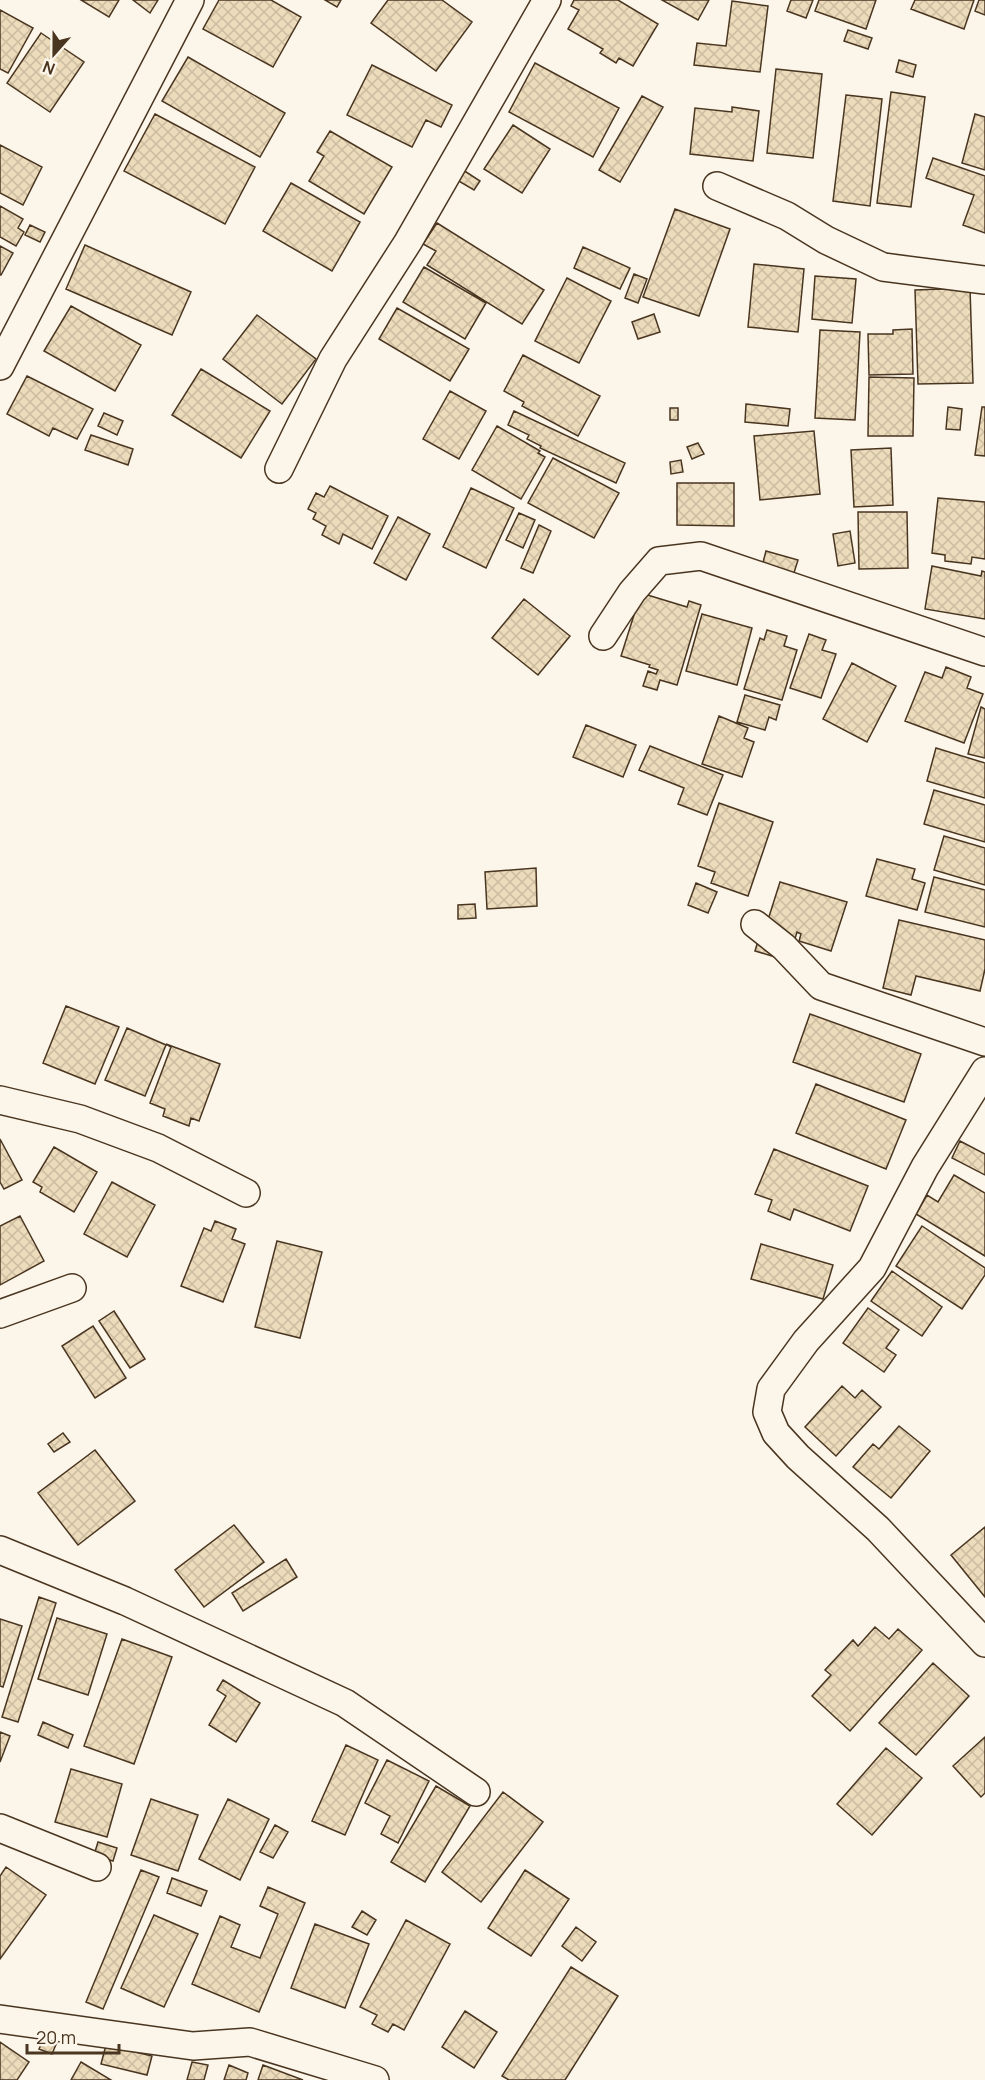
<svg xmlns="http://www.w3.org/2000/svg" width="985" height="2080" font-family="Manrope,sans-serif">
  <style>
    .building { fill: url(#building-cross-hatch); stroke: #4a3520; stroke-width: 1.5 }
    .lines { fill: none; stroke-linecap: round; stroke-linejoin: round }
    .minor-casing { stroke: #4a3520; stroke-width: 30 }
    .minor { stroke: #fbf6e9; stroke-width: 27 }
  </style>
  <defs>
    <pattern id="building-cross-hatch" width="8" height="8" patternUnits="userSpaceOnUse" patternTransform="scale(1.5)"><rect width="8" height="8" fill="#ecdcbc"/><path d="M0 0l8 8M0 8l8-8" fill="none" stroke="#ccbda1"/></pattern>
  </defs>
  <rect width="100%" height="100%" fill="#fbf6e9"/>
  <path class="building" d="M 81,0 L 119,0 L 109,17 Z
    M 133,0 L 158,0 L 150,13 Z
    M 219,0 L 271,0 L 301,17 L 273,67 L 203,29 Z
    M 325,0 L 341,0 L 337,7 Z
    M 388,0 L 442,0 L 472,22 L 436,71 L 371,23 Z
    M 574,0 L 618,0 L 658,24 L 633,66 L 619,58 L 616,63 L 600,53 L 603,49 L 568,29 L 579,10 L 571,6 Z
    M 662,0 L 709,0 L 698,20 Z
    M 791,0 L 813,0 L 806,18 L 787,11 Z
    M 819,0 L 876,0 L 866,29 L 815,11 Z
    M 915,0 L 974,0 L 964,29 L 911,9 Z
    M 979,0 L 985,0 L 985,15 L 975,11 Z
    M 732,1 L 768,6 L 760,72 L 694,65 L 697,43 L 726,46 Z
    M 0,10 L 33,28 L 8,73 L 0,69 Z
    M 848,30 L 872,38 L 868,49 L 844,41 Z
    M 41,33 L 84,62 L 50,112 L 7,83 Z
    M 188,57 L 285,113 L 260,157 L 162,101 Z
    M 899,60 L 916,65 L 913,77 L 896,72 Z
    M 535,63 L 619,108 L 593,157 L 509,112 Z
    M 372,65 L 452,105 L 441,127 L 426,120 L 412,147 L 347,115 Z
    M 776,69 L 822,74 L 813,158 L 767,153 Z
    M 891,92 L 925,97 L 911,207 L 877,203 Z
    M 846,95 L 882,99 L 870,206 L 833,201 Z
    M 642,96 L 663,107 L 620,182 L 599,170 Z
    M 732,107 L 759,111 L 753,161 L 690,154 L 695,108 L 732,112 Z
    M 155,114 L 255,167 L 225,224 L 124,171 Z
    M 975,114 L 985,117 L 985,170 L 962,163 Z
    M 513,125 L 550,149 L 522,193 L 484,169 Z
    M 330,131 L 392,167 L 364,214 L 309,181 L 324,156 L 317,152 Z
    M 0,145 L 42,167 L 23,205 L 0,193 Z
    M 933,158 L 985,176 L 985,233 L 963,225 L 974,195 L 926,178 Z
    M 463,170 L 480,181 L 474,190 L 457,180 Z
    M 291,183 L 360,222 L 332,271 L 263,231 Z
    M 0,206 L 23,219 L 18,228 L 24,232 L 16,246 L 0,237 Z
    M 675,209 L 730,229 L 699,316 L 643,297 Z
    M 437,223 L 544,290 L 522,324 L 427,265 L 436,251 L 423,244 Z
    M 30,225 L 45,232 L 40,242 L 25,235 Z
    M 85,245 L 191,292 L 172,335 L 66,289 Z
    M 0,246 L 13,253 L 1,275 L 0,275 Z
    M 583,247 L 630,268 L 620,289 L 574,268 Z
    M 754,264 L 804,269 L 798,332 L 748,327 Z
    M 424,267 L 486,303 L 465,339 L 403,302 Z
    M 634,274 L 647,279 L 638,303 L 625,298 Z
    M 815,276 L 856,279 L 852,323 L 812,319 Z
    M 567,278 L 611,301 L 579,363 L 535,341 Z
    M 970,288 L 973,383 L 918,384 L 915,290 Z
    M 71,306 L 141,345 L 115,391 L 44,351 Z
    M 397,308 L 469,349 L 450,381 L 379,339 Z
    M 654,314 L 660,332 L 638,339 L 632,322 Z
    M 257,315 L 316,359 L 282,404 L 223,359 Z
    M 912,329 L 913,374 L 869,375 L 868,334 L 893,334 L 893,330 Z
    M 820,330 L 860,332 L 855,420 L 815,418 Z
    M 523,355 L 600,396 L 578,436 L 522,406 L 524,402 L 504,391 Z
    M 201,369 L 270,411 L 241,458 L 172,415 Z
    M 27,376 L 93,409 L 77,439 L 53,428 L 49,436 L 7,414 Z
    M 869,377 L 914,378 L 913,436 L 868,436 Z
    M 450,391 L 486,411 L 459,459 L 423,439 Z
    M 746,404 L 790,409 L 788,426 L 745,422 Z
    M 948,407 L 962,409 L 960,430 L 946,429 Z
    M 982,407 L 985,407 L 985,456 L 975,455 Z
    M 670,408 L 678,408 L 678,420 L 670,420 Z
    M 514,411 L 625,463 L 616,483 L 540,448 L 541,446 L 527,439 L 529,435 L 508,425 Z
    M 104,413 L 123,421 L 117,435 L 98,426 Z
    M 497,426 L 540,451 L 538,453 L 545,457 L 521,499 L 472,470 Z
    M 814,431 L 820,494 L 760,500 L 754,436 Z
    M 91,435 L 133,449 L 128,465 L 85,450 Z
    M 698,443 L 704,454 L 692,459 L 687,447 Z
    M 891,448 L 893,505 L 854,507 L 851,450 Z
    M 553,458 L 619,493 L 594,538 L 528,503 Z
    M 681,460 L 683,472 L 671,474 L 670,462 Z
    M 677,483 L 734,483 L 734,526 L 677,525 Z
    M 330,486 L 388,516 L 372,549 L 343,534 L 339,544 L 322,535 L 326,526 L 313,519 L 316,513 L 308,509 L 316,493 L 324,497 Z
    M 471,488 L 514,508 L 486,568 L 443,547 Z
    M 938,498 L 985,502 L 985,559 L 972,557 L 971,564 L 945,561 L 945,555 L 932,553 Z
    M 858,512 L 907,512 L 908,568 L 859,569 Z
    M 519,513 L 535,520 L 523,548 L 506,540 Z
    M 398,517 L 430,534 L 406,580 L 374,563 Z
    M 539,525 L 551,531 L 533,573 L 521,568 Z
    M 850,531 L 855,563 L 838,566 L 833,534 Z
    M 766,551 L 798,560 L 792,579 L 761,570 Z
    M 932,566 L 981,576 L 982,571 L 985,572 L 985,619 L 925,609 Z
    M 641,593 L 687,607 L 689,601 L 701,605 L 677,685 L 660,680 L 657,690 L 643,686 L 648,671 L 656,674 L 658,670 L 649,667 L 650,665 L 621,656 Z
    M 524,599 L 570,636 L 538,675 L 492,638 Z
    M 702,614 L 752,628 L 737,685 L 686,671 Z
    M 767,630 L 787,636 L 784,646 L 797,650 L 782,700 L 744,689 L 760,638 L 764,640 Z
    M 809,634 L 826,640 L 822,650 L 836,654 L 821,698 L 790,688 Z
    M 852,663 L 896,686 L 867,742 L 823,719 Z
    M 946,667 L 971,677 L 967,688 L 983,694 L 964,743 L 905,721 L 925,672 L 942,678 Z
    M 745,695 L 780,705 L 776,720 L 769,717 L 765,730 L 737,722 Z
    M 981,707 L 985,709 L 985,758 L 968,754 Z
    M 719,716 L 748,728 L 744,738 L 754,742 L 742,777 L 702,764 Z
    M 586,725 L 636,745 L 623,777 L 573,757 Z
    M 650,746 L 723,775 L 707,815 L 678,804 L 684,788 L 639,770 Z
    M 936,748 L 985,763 L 985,798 L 927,781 Z
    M 934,790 L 985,805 L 985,842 L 924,824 Z
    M 719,803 L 773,822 L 748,896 L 711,883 L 715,872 L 698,866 Z
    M 944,836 L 985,848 L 985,885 L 934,870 Z
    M 877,859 L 915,869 L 912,879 L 925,883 L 917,910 L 866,896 Z
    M 536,868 L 537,906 L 487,909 L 485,872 Z
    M 934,877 L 985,890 L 985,927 L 925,912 Z
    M 780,882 L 847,902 L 831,951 L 799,941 L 801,934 L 797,932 L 794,942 L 767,923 Z
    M 696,883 L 717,892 L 708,913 L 688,905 Z
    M 475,904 L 476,918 L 458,919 L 458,905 Z
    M 899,920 L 985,940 L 985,969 L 980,991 L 916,976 L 911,995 L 883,988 Z
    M 758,941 L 775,947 L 772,956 L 755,951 Z
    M 66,1006 L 119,1027 L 95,1084 L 43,1063 Z
    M 810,1014 L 921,1054 L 904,1102 L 793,1062 Z
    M 127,1028 L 166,1045 L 145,1096 L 105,1080 Z
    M 166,1044 L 220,1064 L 199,1121 L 191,1118 L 189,1126 L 163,1116 L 165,1109 L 150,1103 L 171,1047 Z
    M 816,1084 L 906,1120 L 886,1169 L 796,1133 Z
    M 0,1139 L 22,1180 L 4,1189 L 0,1182 Z
    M 960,1141 L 985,1154 L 985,1175 L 952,1158 Z
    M 54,1147 L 97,1172 L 74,1212 L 40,1192 L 42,1187 L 33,1182 Z
    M 774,1149 L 868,1186 L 850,1231 L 794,1209 L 790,1220 L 768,1211 L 772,1200 L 755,1194 Z
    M 954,1175 L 985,1193 L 985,1256 L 916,1214 L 927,1195 L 938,1202 Z
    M 112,1182 L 155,1205 L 127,1257 L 84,1234 Z
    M 20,1216 L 44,1261 L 0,1285 L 0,1226 Z
    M 215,1221 L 236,1229 L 232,1239 L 245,1244 L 223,1302 L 181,1286 L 204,1228 L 211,1231 Z
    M 922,1226 L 985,1268 L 985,1275 L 962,1309 L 896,1266 Z
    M 277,1241 L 322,1252 L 300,1338 L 255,1327 Z
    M 761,1244 L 833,1265 L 823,1299 L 751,1279 Z
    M 892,1271 L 942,1307 L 922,1336 L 871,1301 Z
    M 868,1308 L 899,1330 L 886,1348 L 896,1355 L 884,1372 L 843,1343 Z
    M 114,1311 L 145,1359 L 130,1368 L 99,1321 Z
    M 93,1326 L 126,1378 L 95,1398 L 62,1346 Z
    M 842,1386 L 855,1398 L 862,1390 L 881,1407 L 836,1456 L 805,1427 Z
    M 899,1426 L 930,1451 L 891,1498 L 853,1467 L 873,1444 L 879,1449 Z
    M 63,1433 L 70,1442 L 54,1452 L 48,1444 Z
    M 95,1450 L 135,1501 L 78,1545 L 38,1493 Z
    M 234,1525 L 264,1562 L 204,1607 L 175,1570 Z
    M 985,1527 L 985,1597 L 951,1555 Z
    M 286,1559 L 297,1577 L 243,1611 L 232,1593 Z
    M 39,1597 L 56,1603 L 18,1722 L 2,1717 Z
    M 57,1618 L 107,1634 L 88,1695 L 38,1679 Z
    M 0,1619 L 22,1626 L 3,1687 L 0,1686 Z
    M 875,1627 L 889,1639 L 898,1629 L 922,1650 L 850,1731 L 812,1696 L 831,1675 L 825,1670 L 853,1640 L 858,1646 Z
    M 122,1639 L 172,1657 L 134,1764 L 84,1746 Z
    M 933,1663 L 969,1696 L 916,1755 L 879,1723 Z
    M 223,1680 L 260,1703 L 236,1742 L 209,1725 L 226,1696 L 217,1690 Z
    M 43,1722 L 73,1735 L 68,1748 L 38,1735 Z
    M 0,1732 L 10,1736 L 0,1762 Z
    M 985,1737 L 985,1793 L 981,1797 L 953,1766 Z
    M 346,1745 L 378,1760 L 345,1835 L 312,1821 Z
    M 886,1748 L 922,1778 L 872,1835 L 837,1804 Z
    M 387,1760 L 429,1781 L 398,1843 L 381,1834 L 390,1816 L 365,1803 Z
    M 71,1769 L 122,1784 L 107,1837 L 55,1822 Z
    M 436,1786 L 470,1806 L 425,1882 L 391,1862 Z
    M 503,1792 L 543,1822 L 481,1902 L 442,1872 Z
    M 151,1799 L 198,1815 L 178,1871 L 131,1855 Z
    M 228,1799 L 269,1819 L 240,1880 L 199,1859 Z
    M 275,1825 L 288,1832 L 273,1858 L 260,1852 Z
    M 98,1842 L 117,1848 L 113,1861 L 94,1855 Z
    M 6,1867 L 46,1895 L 0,1959 L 0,1876 Z
    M 141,1870 L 159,1877 L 103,2009 L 86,2002 Z
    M 525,1870 L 569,1899 L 531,1956 L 488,1928 Z
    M 172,1878 L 207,1891 L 201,1906 L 167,1893 Z
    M 268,1887 L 305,1903 L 259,2012 L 192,1984 L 220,1916 L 240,1925 L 231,1947 L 260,1958 L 278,1914 L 260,1906 Z
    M 362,1911 L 376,1920 L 367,1935 L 352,1927 Z
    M 154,1915 L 198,1934 L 164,2007 L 121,1988 Z
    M 406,1920 L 450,1944 L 404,2030 L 393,2024 L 388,2032 L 372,2024 L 377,2015 L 360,2007 Z
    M 315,1924 L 369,1944 L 345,2008 L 291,1988 Z
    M 576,1927 L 596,1942 L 582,1961 L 562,1946 Z
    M 571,1967 L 618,1996 L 565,2080 L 509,2080 L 502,2076 Z
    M 465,2011 L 497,2032 L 474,2068 L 442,2047 Z
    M 47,2030 L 60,2035 L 52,2054 L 39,2049 Z
    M 0,2042 L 29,2062 L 17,2080 L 0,2080 Z
    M 106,2045 L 152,2056 L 147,2075 L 101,2064 Z
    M 81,2062 L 111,2080 L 71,2080 Z
    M 192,2062 L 208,2065 L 204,2080 L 187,2080 Z
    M 229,2065 L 248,2073 L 246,2080 L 224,2080 Z
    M 263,2065 L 303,2080 L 258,2080 Z"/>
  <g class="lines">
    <defs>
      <path id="minor" d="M 717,186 L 787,216 L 826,240 L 883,267 L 985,280
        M 0,366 L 190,0
        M 279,469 L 333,359 L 408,242 L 547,0
        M 603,636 L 632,592 L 659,561 L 701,556 L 985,652
        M 755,924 L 784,947 L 821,986 L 985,1042
        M 985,1071 L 925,1167 L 872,1268 L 806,1341 L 771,1389 L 767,1412 L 776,1433 L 798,1457 L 878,1529 L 985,1643
        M 0,1100 L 80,1119 L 158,1148 L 246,1193
        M 0,1314 L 72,1288
        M 0,1550 L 125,1601 L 345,1703 L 476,1792
        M 0,1828 L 97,1867
        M 0,2019 L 193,2046 L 250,2042 L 375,2080"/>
    </defs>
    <use href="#minor" class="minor-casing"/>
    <use href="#minor" class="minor"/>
  </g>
  <g transform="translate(54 54) rotate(201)" stroke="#fbf6e9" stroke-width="4.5" paint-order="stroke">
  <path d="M0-4.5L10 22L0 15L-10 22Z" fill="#4a3520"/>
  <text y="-9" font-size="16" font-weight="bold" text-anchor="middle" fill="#4a3520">N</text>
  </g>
  <path d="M27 2044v9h92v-9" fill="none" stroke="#4a3520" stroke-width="3"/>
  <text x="36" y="2044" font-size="18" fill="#4a3520" stroke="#fbf6e9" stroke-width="4.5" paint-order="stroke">20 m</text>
</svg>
